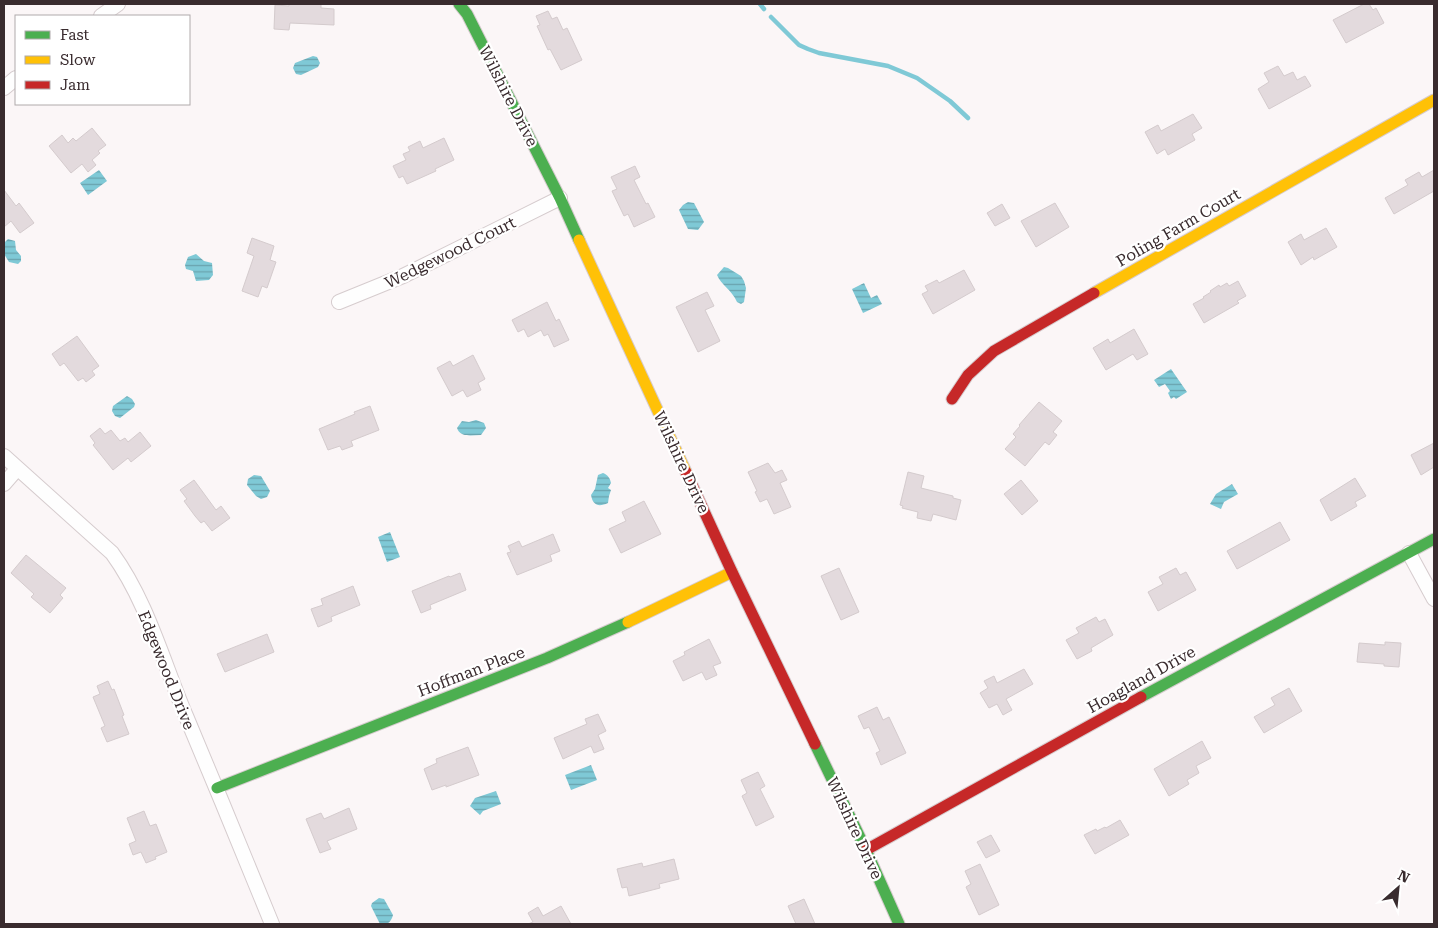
<svg xmlns="http://www.w3.org/2000/svg" width="1438" height="928" viewBox="0 0 1438 928" font-family="'Roboto Serif',serif">
<style>
.water{fill:url(#water-rules)}
.lines{fill:none;stroke-linecap:round;stroke-linejoin:round}
.stream{stroke:#7fc9d6;stroke-width:4.5}
.building{fill:#e3dadd;stroke:#d4cbcd}
.street-casing{stroke:#d6ccce;stroke-width:16}
.fast-casing{stroke:#d6ccce;stroke-width:13}
.slow-casing{stroke:#d6ccce;stroke-width:13}
.jam-casing{stroke:#d6ccce;stroke-width:13}
.street{stroke:#fefefe;stroke-width:14}
.fast{stroke:#4caf50;stroke-width:11}
.slow{stroke:#ffc107;stroke-width:11}
.jam{stroke:#c62828;stroke-width:11}
.labels{text-anchor:middle;stroke-width:4.5;stroke-linejoin:round;paint-order:stroke}
.street-label{font-size:16px;fill:#392b2e;stroke:#fff}
</style>
<defs>
<pattern id="water-rules" width="6" height="5" patternUnits="userSpaceOnUse" patternTransform="scale(1.25)"><rect width="6" height="5" fill="#7fc9d6"/><path d="M0 2.5h6" fill="none" stroke="#69a3ae"/></pattern>
</defs>
<rect width="100%" height="100%" fill="#fbf6f7"/>
<path class="water" d="M313,56l4,1 3,6 -2,4 -17,8 -5,-1 -3,-6 2,-5z
M99,170l8,11 -19,14 -8,-12z
M688,202l6,1 10,19 -6,8 -10,-1 -9,-19 4,-5z
M8,239l7,2 1,9 5,6v5l-3,3 -9,-2 -5,-8v-11z
M196,254l8,7 8,2 1,12 -4,5 -13,1 -3,-10 -7,-2 -1,-4 3,-8z
M724,267l4,1 13,8 3,5 2,7 -2,14 -3,2 -4,-2c-5,-12 -16,-17 -20,-27z
M864,283l7,15 6,-3 5,9 -19,9 -11,-24z
M1171,369l16,23 -11,7 -2,-2 -3,2 -3,-6 2,-2 -5,-7 -6,3 -5,-7z
M127,396l5,3 3,5 -1,3 -14,11 -5,-2 -3,-5 1,-5z
M476,420l8,3 2,5 -5,7c-9,0 -21,3 -24,-7l5,-7 7,1z
M603,473c5,2 7,5 8,10l-3,5 3,2 -2,6 -1,7c-9,4 -15,3 -17,-8l4,-6 3,-14z
M254,475l7,1 9,15 -3,6 -6,2 -5,-3 -9,-11 1,-6z
M1232,484l6,10 -14,8 -3,7 -11,-5 6,-10z
M390,532l10,25 -13,5 -9,-25z
M591,765l6,15 -26,10 -6,-15z
M496,791l5,13 -18,7 -3,4 -10,-9 5,-8z
M379,898l5,1 9,16c-2,7 -5,10 -13,9l-9,-18 1,-3z"/>
<g class="lines">
<path class="stream" d="M760,4l4,5
M771,17l28,28 9,4 11,4 69,13 29,12 33,23 18,17"/>
</g>
<path class="building" d="M289,4h32v4l13,1v16l-44,-2 -1,7 -15,-1 1,-24 14,1z
M1364,4h5l4,6 3,-2 8,15 -38,20 -13,-23z
M548,11l4,8 5,-2 6,13 4,-2 15,32 -21,10 -11,-21 -2,1 -11,-24 3,-1 -4,-9z
M1278,66l6,10 9,-4 4,8 8,-4 6,10 -42,23 -11,-20 11,-7 -5,-9z
M1193,114l9,14 -10,6 3,6 -27,15 -3,-6 -8,5 -12,-22 13,-7 3,6z
M92,128l14,17 -8,6 2,2 -8,7 4,5 -8,7 -6,-8 -11,9 -22,-27 13,-11 6,8 5,-5 3,3z
M444,138l10,22 -19,9 1,2 -29,13 -4,-8 -4,2 -6,-12 13,-6 -3,-6 7,-3 -2,-4 12,-6 3,7z
M635,166l5,11 -6,3 12,24 2,-1 7,14 -21,10 -6,-13 -4,2 -12,-25 5,-2 -6,-12z
M1434,170v21l-40,23 -9,-16 23,-13 -3,-5 14,-8 3,5z
M4,190l12,16 3,-3 15,20 -14,10 -9,-12 -7,6z
M1055,203l14,24 -33,20 -15,-26z
M1002,204l8,14 -15,8 -8,-13z
M1326,228l11,19 -23,13 -1,-3 -12,8 -13,-23 13,-8 3,6z
M252,238l22,8 -4,14 6,2 -9,26 -5,-2 -4,11 -16,-6 12,-35 -7,-3z
M964,270l11,20 -42,24 -11,-20 6,-3 -3,-5 12,-6 2,3z
M1238,281l8,15 -9,5 2,2 -35,20 -11,-19 11,-6 -1,-1 8,-5 -1,-1 9,-6 1,2 7,-4 2,3z
M707,292l7,14 -9,4 15,31 -22,11 -22,-45z
M547,302l9,19 3,-2 10,21 -15,7 -6,-13 -4,2 -3,-6 -13,7 -4,-8 -6,3 -6,-12z
M1134,329l14,25 -11,6 -4,-6 -27,16 -13,-22 15,-9 2,4z
M77,336l22,30 -7,5 3,4 -9,7 -3,-4 -5,3 -14,-18 -4,3 -8,-12z
M473,355l12,24 -7,4 3,7 -14,7 -4,-7 -11,6 -15,-28 13,-7 3,5z
M1039,402l23,19 -9,11 4,3 -8,10 -4,-3 -20,24 -20,-17 11,-12 -3,-3 7,-8 -1,-1z
M370,406l9,24 -28,11 2,5 -11,4 -2,-4 -12,4 -9,-21 36,-15 -1,-2z
M100,428l5,6 6,-4 9,11 5,-3 3,4 12,-10 11,14 -20,16 -3,-4 -15,12 -20,-25 2,-2 -5,-7z
M1434,443v24l-13,8 -10,-20z
M768,463l7,10 7,-3 5,10 -7,3 11,24 -17,7 -7,-15 -7,3 -5,-10 2,-1 -9,-19z
M908,472l16,4 -3,12 32,8v2l8,2 -5,20 -23,-6 -2,7 -14,-3 1,-6 -16,-4 1,-2 -3,-1z
M1355,478l11,18 -11,6 2,4 -26,15 -11,-21z
M194,480l22,30 5,-4 9,12 -18,13 -8,-10 -3,2 -6,-7 -11,-15 3,-2 -7,-9z
M1021,480l17,21 -16,14 -18,-21z
M644,501l17,33 -40,19 -12,-24 17,-8 -4,-9z
M1280,522l10,18 -53,29 -10,-18z
M553,534l7,17 -10,4 2,6 -35,14 -10,-22 4,-1 -3,-6 11,-5 3,6z
M26,555l40,33 -6,7 3,3 -13,15 -19,-16 3,-3 -23,-21z
M839,568l20,44 -18,8 -20,-44z
M1176,568l4,7 6,-3 10,18 -38,21 -10,-19 15,-8 -4,-7z
M460,573l6,17 -36,15 1,4 -10,4 -9,-22 37,-15 1,1z
M353,586l7,19 -29,12 1,4 -14,6 -7,-18 12,-4 -2,-6z
M1096,617l3,5 6,-3 8,16 -22,13 1,3 -15,8 -11,-19 13,-7 -3,-5z
M267,634l7,18 -49,20 -8,-18z
M709,639l12,24 -8,3 4,9 -11,5 -4,-8 -19,9 -10,-20 12,-6 -1,-3z
M1385,642l16,1 -2,24 -15,-1v-2l-27,-2 2,-19 26,2z
M1024,669l9,15 -27,15 6,11 -9,5 -6,-11 -8,4 -9,-15 8,-5 -4,-7 10,-5 3,7z
M108,681l4,9 2,-1 10,26 -2,1 7,18 -22,8 -6,-14 4,-2 -12,-29 7,-3 -3,-8z
M1289,688l13,23 -38,22 -10,-16 21,-12 -4,-7z
M877,707l6,13 6,-3 17,36 -25,12 -5,-12 4,-2 -11,-24 -5,2 -6,-13z
M598,714l8,17 -8,4 6,14 -10,4 -3,-7 -28,13 -9,-21 33,-14 -2,-5z
M1202,741l9,17 -15,8 3,7 -12,7 2,4 -20,12 -15,-27z
M468,747l11,28 -33,12v-2l-14,5 -8,-21 13,-6 -1,-4z
M758,772l7,14 -5,3 14,28 -18,9 -14,-30 5,-3 -6,-13z
M349,808l8,21 -30,12 4,8 -11,4 -14,-34 15,-6 3,6z
M144,811l6,15 6,-2 11,28 -12,5 1,2 -10,4 -5,-11 -8,3 -4,-11 7,-3 -9,-23z
M1120,820l9,15 -34,19 -11,-19 12,-6 1,2 8,-4 1,1z
M991,835l9,16 -14,7 -9,-16z
M674,859l5,20 -20,5 1,4 -31,8 -2,-9 -5,1 -5,-19 25,-6 1,4z
M980,864l19,41 -20,10 -13,-28 5,-3 -6,-13z
M804,899l11,25h-19l-8,-18z
M561,906l10,18h-43l5,-2 -5,-9 10,-6 5,9z"/>
<g class="lines">
<g class="street-casing">
<path id="street" d="M101,16l17,-12
M4,88l12,-10
M339,302l64,-26 157,-78
M4,456l108,97c35,48 51,109 74,163 29,69 58,139 86,208
M4,484l13,-15
M1409,553l25,46"/>
</g>
<g class="fast-casing">
<path id="fast" d="M459,4l8,10 93,184 19,42
M1141,697l293,-158
M815,744l51,106 33,74
M217,788l330,-130 81,-36"/>
</g>
<g class="slow-casing">
<path id="slow" d="M579,240l107,232
M1094,293l340,-193
M628,622l104,-50"/>
</g>
<g class="jam-casing">
<path id="jam" d="M952,399l16,-24 26,-24 100,-58
M686,472l46,100 83,172
M866,850l275,-153"/>
</g>
<use href="#street" class="street"/>
<use href="#fast" class="fast"/>
<use href="#slow" class="slow"/>
<use href="#jam" class="jam"/>
</g>
<g class="labels">
<g class="street-label">
<text transform="translate(509 96) rotate(63)" y="6">Wilshire Drive</text>
<text transform="translate(1178 227) rotate(-30)" y="6">Poling Farm Court</text>
<text transform="translate(450 252) rotate(-26)" y="6">Wedgewood Court</text>
<text transform="translate(682 462) rotate(65)" y="6">Wilshire Drive</text>
<text transform="translate(167 670) rotate(68)" y="6">Edgewood Drive</text>
<text transform="translate(471 671) rotate(-21)" y="6">Hoffman Place</text>
<text transform="translate(1141 679) rotate(-29)" y="6">Hoagland Drive</text>
<text transform="translate(855 828) rotate(65)" y="6">Wilshire Drive</text>
</g>
</g>
<rect width="1438" height="928" fill="none" stroke="#392b2e" stroke-width="10"/>
<rect x="15" y="15" width="175" height="90" fill="#ffffff" stroke="#b0aaab"/>
<rect x="25" y="31" width="25" height="8" fill="#4caf50" stroke="#b0aaab"/>
<text x="60" y="40" font-size="15" fill="#392b2e">Fast</text>
<rect x="25" y="56" width="25" height="8" fill="#ffc107" stroke="#b0aaab"/>
<text x="60" y="65" font-size="15" fill="#392b2e">Slow</text>
<rect x="25" y="81" width="25" height="8" fill="#c62828" stroke="#b0aaab"/>
<text x="60" y="90" font-size="15" fill="#392b2e">Jam</text>
<g transform="translate(1398 888) rotate(27)" stroke="#ffffff" stroke-width="4" paint-order="stroke">
<path d="M0-4L9 19L0 12L-9 19Z" fill="#392b2e"/>
<text y="-8" font-size="14" font-weight="bold" text-anchor="middle" fill="#392b2e">N</text>
</g>
</svg>
